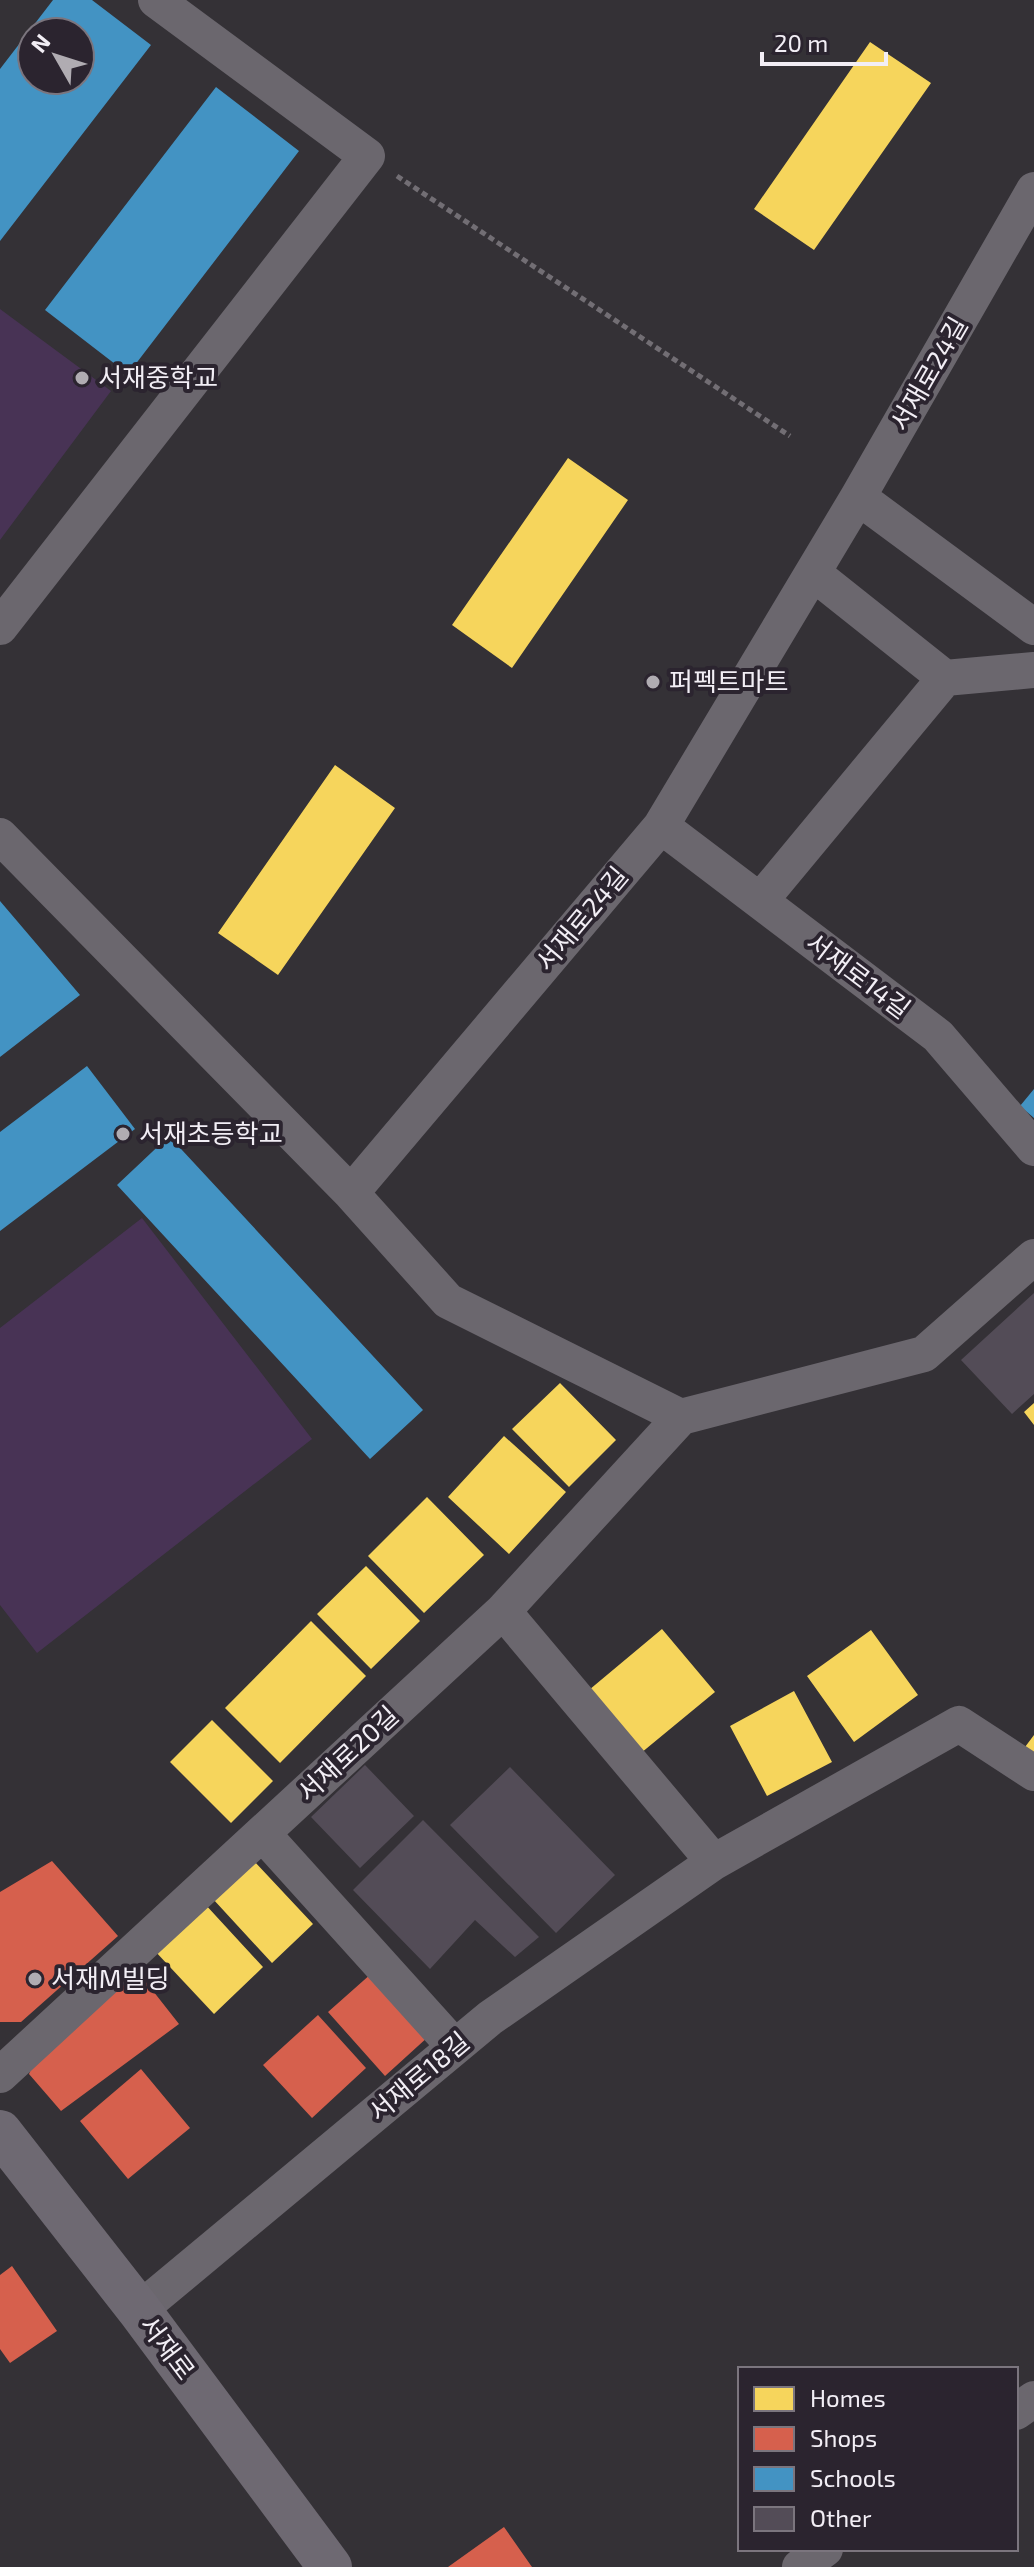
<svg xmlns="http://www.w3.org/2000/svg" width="1034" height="2567" viewBox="0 0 1034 2567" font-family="'Exo 2','Noto Sans KR',sans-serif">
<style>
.green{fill:#483355}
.homes{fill:#f6d55c}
.shops{fill:#d6604d}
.schools{fill:#4393c3;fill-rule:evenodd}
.building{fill:#534c57}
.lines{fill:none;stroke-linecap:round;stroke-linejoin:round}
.path{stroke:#726e74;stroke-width:5;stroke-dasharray:6 4;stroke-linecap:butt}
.minor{stroke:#6b676e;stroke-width:36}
.secondary{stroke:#6e6972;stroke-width:44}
.poi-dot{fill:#b0acb2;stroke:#2b242f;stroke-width:3}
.labels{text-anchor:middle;stroke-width:8;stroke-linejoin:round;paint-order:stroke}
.street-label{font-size:26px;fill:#f2eef5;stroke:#2b242f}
.poi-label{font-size:26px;fill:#f2eef5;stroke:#2b242f;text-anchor:start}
</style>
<rect width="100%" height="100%" fill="#343136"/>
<path class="green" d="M0,309l111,82 -111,149z
M142,1218l170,221 -275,214 -37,-48v-277z"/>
<path class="homes" d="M870,42l61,41 -117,167 -60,-41z
M568,458l60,42 -116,168 -60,-43z
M335,765l60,43 -117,167 -60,-42z
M560,1383l56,57 -47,47 -57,-58z
M1034,1403v22l-10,-13z
M504,1436l62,56 -57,62 -61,-57z
M427,1497l57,58 -60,58 -56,-57z
M366,1566l54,55 -49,48 -54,-55z
M311,1621l55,55 -86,87 -55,-55z
M662,1629l53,63 -74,61 -52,-63z
M871,1630l47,65 -64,47 -47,-66z
M794,1691l38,71 -65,34 -37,-70z
M212,1720l61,61 -42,42 -61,-61z
M1034,1735v18l-9,-6z
M254,1861l59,63 -41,39 -59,-64z
M204,1903l59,64 -49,47 -60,-64z"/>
<path class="shops" d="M52,1861l66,75 -97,86h-21v-130z
M135,1968l44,56 -118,87 -32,-37 10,-23z
M372,1973l57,63 -44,40 -57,-64z
M318,2015l48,53 -54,50 -49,-53z
M141,2069l49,59 -62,51 -48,-58z
M12,2266l45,65 -47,32 -10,-14v-74z
M504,2527l28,40h-84z"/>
<path class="schools" d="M53,0h39l59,45 -151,196v-172zM32,32h48v48h-48z
M216,87l83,64 -171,223 -83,-64z
M0,901l80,94 -80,62z
M87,1066l48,63 -135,102v-99z
M1034,1089v29l-14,-12z
M169,1136l254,274 -53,49 -253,-274z"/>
<path class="building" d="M1034,1293v101l-22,20 -51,-54z
M365,1765l49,51 -54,52 -49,-51z
M510,1767l105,108 -59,58 -106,-108z
M423,1820l116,117 -24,20 -40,-37 -45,49 -77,-79z"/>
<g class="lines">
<path class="path" d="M397,176l393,260"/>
<path class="minor" d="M858,497l176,130
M0,627l367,-471 -211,-156
M945,678l89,-8
M661,826l277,210 96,112
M0,836l351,357 97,108 233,116
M760,901l185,-223 -132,-105
M351,1193l310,-367 197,-329 176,-307
M503,1611l211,251
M262,1833l193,214
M0,2075l503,-464 178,-194 243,-63 110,-97
M139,2310l351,-292 224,-156 245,-138 75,49
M1016,2412l18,-13
M800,2567l25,-18"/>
<path class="secondary" d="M0,2132l139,178 191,257"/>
</g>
<g class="poi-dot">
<circle cx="82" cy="378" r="8"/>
<circle cx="653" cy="682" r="8"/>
<circle cx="123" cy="1134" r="8"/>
<circle cx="35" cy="1979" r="8"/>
</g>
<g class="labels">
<g class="street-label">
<text transform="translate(929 374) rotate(-60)" y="9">서재로24길</text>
<text transform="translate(582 919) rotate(-50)" y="9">서재로24길</text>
<text transform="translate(858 976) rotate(37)" y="9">서재로14길</text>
<text transform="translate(348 1754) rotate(-43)" y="9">서재로20길</text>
<text transform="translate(419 2077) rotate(-40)" y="9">서재로18길</text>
<text transform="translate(167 2348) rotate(53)" y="9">서재로</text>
</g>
<g class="poi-label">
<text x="98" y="387">서재중학교</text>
<text x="669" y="691">퍼펙트마트</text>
<text x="139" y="1143">서재초등학교</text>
<text x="51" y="1988">서재M빌딩</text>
</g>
</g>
<rect x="738" y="2367" width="280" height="184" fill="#2b242f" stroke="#7b757e" stroke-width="2"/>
<rect x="754" y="2387" width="40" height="24" fill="#f6d55c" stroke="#7b757e" stroke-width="2"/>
<text x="810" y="2407" font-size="24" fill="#f2eef5">Homes</text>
<rect x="754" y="2427" width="40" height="24" fill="#d6604d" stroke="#7b757e" stroke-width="2"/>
<text x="810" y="2447" font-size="24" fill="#f2eef5">Shops</text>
<rect x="754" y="2467" width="40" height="24" fill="#4393c3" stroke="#7b757e" stroke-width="2"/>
<text x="810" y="2487" font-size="24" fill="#f2eef5">Schools</text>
<rect x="754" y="2507" width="40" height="24" fill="#534c57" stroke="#7b757e" stroke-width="2"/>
<text x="810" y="2527" font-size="24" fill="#f2eef5">Other</text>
<g transform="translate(56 56) rotate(309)"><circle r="38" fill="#2b242f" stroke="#7b757e" stroke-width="2"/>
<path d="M0-6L14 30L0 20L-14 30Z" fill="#b0acb2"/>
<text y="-12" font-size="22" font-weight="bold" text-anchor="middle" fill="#f2eef5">N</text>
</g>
<path d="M762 52v12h124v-12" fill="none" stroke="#f2eef5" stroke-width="4"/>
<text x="774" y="52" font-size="24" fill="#f2eef5" stroke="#2b242f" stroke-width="6" paint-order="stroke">20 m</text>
</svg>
